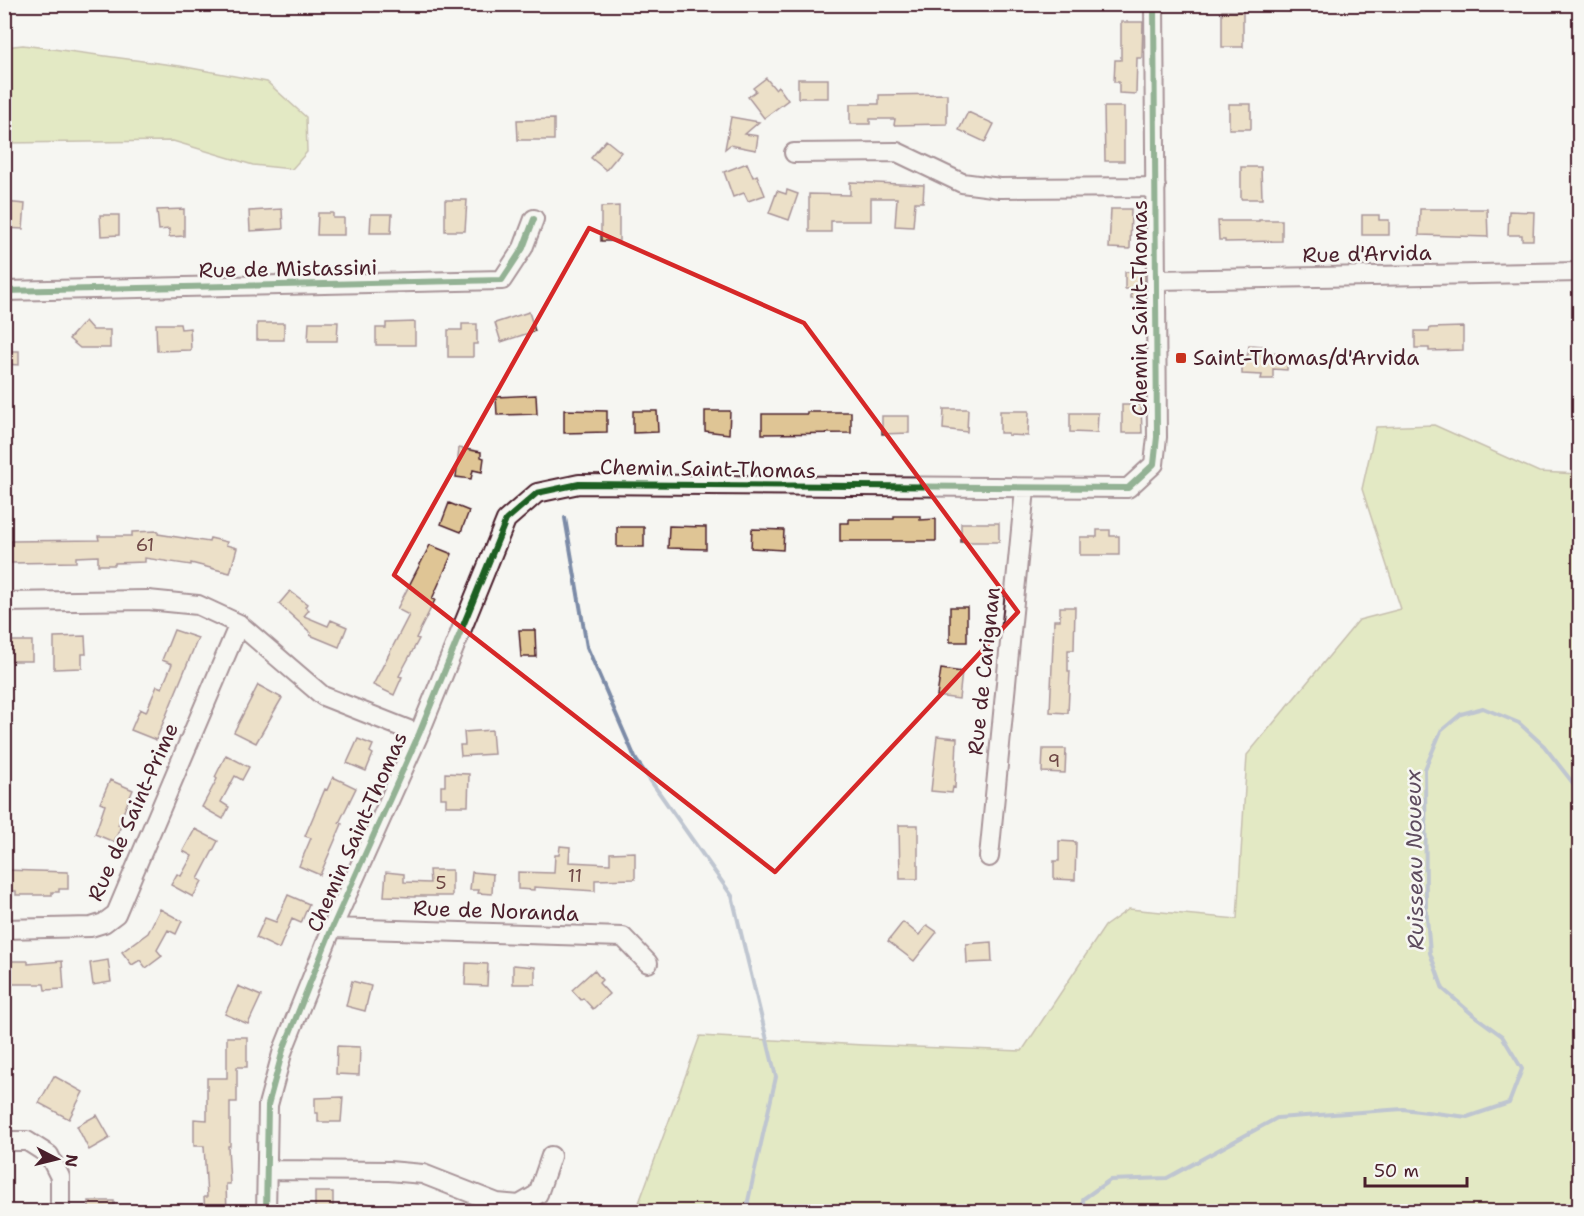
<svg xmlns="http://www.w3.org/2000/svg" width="1584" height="1216" viewBox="0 0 1584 1216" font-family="'Shantell Sans',sans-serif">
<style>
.green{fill:#cdd98c;stroke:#8c7c5c;stroke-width:1.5}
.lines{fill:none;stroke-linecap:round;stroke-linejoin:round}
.stream{stroke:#7b8ba7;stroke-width:4}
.building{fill:#dfc595;stroke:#4a1f2b;stroke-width:1.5}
.minor-casing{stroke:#4a1f2b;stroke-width:22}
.minor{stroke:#f6f6f2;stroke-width:18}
.cycleway-casing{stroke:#f6f6f2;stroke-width:10}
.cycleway{stroke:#1b5e20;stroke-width:6}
.marked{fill:none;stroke:#d62828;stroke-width:4.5;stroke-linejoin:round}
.poi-dot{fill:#c8321e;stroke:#f6f6f2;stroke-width:2}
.labels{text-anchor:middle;stroke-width:5;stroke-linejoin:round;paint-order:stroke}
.number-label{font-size:18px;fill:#6f4846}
.street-label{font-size:21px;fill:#4a1f2b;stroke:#f6f6f2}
.poi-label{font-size:21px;fill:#4a1f2b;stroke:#f6f6f2;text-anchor:start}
.water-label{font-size:22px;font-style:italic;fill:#5e4c5f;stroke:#f6f6f2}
</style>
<rect width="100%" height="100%" fill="#f6f6f2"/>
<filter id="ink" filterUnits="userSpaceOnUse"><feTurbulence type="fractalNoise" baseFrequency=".0167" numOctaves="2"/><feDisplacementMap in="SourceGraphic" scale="12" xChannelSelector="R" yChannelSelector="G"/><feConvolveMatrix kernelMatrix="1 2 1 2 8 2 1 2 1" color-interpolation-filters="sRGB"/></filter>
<g filter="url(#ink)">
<path class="green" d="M23,45l157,21 87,16 39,35 1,35 -15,17 -39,-4 -80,-24 -168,2v-96z
M1434,425l105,47 40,2v737h-943l64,-175 163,9 159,6 83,-125 24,-17 108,10 10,-164 112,-135 42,-11 -39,-120 14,-62z"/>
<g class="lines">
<path class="stream" d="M565,518l22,129 49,113 96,136 44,181 -28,124 1,11
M1084,1212l-1,-13 27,-19 57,-2 110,-60 126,-9 64,8 42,-14 13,-34 -20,-33 -30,-22 -29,-25 -13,-36 -4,-47 -1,-137 16,-38 20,-17 22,-6 36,15 25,23 36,46"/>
</g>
<path class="building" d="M1222,11h21v36h-21z
M1121,22h22l-1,36h-5l-1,36 -17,-1v-11h-5l1,-22h6z
M766,78l9,11 3,-3 10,14 -24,18 -16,-21 8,-6 -3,-3z
M798,79h30v19h-30z
M947,94v30l-53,1 1,-6h-25v5h-20v-20h29v-9z
M1229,104h22v25h-22z
M1104,107h20v54h-19z
M968,112l26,12 -9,18 -26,-12z
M731,117l28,5 -14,12 13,2 -2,14 -26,-5 -5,4z
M554,119v21h-36l-1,-20z
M606,140l15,12 -15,18 -15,-12z
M747,163l6,14 4,-2 8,20 -17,6 -4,-8 -11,4 -9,-25z
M1241,167h20l1,32h-21z
M850,182l74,3 -1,17h-8l-2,25 -18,-1 2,-28h-26v23h-40v11h-22v-38l41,1z
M787,190l11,4 -9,26 -20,-7 8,-22 9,3z
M445,200h22l-2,31h-20z
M4,202l21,2 -2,25 -19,-1z
M619,206v35h-18v-34z
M184,209v27l-15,1v-8l-10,1 -2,-20z
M282,209l1,20 -33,2 -1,-20z
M1111,209h20l-1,40 -21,-1z
M1420,209h67l1,28 -69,-2z
M1509,211l25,1 -1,28h-11v-5h-14z
M318,213h15v5h11v17h-27z
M371,214h21l-1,19h-21z
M100,215h19v20l-18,1z
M1362,215h17v5h10v15h-27z
M1259,220h23v21l-57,1v-2h-6l-1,-19h41z
M1145,271v27h-14v-9h-6v-17z
M529,312l6,19 -34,11 -6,-19z
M85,321l8,9h17v18h-30l-11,-9z
M309,322h29l-1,19h-29z
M415,322v23h-39v-17h10v-5z
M257,323h27v17h-27z
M156,324h24l1,5 9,-1 1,22 -34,1z
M462,324h15v20h-4v13h-25v-27h14z
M1463,327v23l-34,1v-3h-14v-17h14l1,-3z
M1249,345l14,1v6l21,1v4h4l-1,13 -14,-1v10h-12l1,-4 -20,-1v-19h6z
M4,351h15v14l-15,-1z
M536,395l1,19 -40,1 -1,-18z
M1122,405h19l1,28h-20z
M944,409h24l-1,23 -24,-3z
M564,410l43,1v21l-43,1z
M633,411h24l1,21 -25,1z
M705,411h25l-1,23 -24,-3z
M1000,411h29l-1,25 -20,-1v-2h-8z
M807,412h44v21l-89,1v-20h45z
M1070,413h28l-1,20 -27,-1z
M882,416h27v17l-27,1z
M459,448l22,4v5l3,1 -2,14 -9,-2 -2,9 -15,-2z
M449,503l20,8 -8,21 -20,-8z
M894,516h26v4l16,-1v22h-96v-18h9v-4h45z
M961,523h38v19h-38z
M669,526l37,1v22l-38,-1z
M617,527h27v20h-27z
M752,529l32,1 -1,20 -32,-2z
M1097,530h13v6h9v19h-39v-18h17z
M158,531v3l51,8 1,-4 17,4 -1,3 11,3 -7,25 -39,-10v2l-46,-7v4l-30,1v2h-17v-9l-22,1v5l-65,1v-22l88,-1 -1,-4h34v-4z
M430,545l22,9 -20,45 3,1 -19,38 3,1 -20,37 3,1 -8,18 -21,-10 36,-70 -12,-6z
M290,591l17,13 -2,3 4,3 -5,6 24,10 3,-6 16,7 -8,20 -29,-12 1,-2 -32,-29z
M950,607h17v35h-17z
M1060,607h15l-1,43h-6v21h2l-2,42 -18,-1 4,-92h6z
M174,630l24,8 -42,102 -25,-10 9,-21 6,3 11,-26 5,2 10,-24 -10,-4z
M519,630h16l1,27h-15z
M85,636l1,18h-4v14l-28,1v-32z
M11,641h21v20h-20z
M941,669l21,3 -3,27 -22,-3z
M258,685l24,13 -26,45 -22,-11z
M492,730l2,24 -33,2 -1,-11h5l-1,-13z
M937,736l20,2 -2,50 -2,-1 -1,6 -21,-2z
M358,739l15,6 -3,7 3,2 -7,17 -19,-8z
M1043,749h23l-1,24 -23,-1z
M226,755l23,12 -7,13 -7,-4 -14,26 8,5 -6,12 -21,-12 15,-28 -2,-2z
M445,773l24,1 -1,32h-22v-8h-5v-12h4z
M333,777l23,11 -17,35 3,1 -22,51 -21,-9 12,-28 -6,-2 20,-47 2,1z
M110,780l23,10 -15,35 3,1 -7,16 -19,-8 10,-29 -5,-2z
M899,825h19v54h-18z
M195,829l23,12 -20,38 4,2 -9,16 -22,-12 6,-11 4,2 11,-20 -9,-5z
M1059,841l17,1 -1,38 -21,-1v-18h5z
M560,846l10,1 -1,15 41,2v-11l25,-1v27l-40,1v11l-61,-4v3l-16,-1v-17l36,1 1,-18h4z
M4,870l64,2v17h-9v3h-7v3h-36v-4h-12z
M429,870h23v26h-37v1l-31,-1 2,-24 18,2v8l26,1z
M472,872l21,2 -1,20 -14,-1 1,-3h-9z
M288,895l21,9 -8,19 -9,-4 -13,30 -23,-11 9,-20 11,4z
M160,909l22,12 -6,13 -8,-4 -11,20 5,6 -16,12 -6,-8 -8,5 -10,-13 26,-19z
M903,922l16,13 8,-10 10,7 -23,29 -26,-20z
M991,942l1,20 -25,1 -1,-19z
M108,960l3,22 -18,3 -3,-22z
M4,961h24v3l34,-3 2,28 -19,1 -1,-6h-34v-6h-6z
M466,963l22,1 -1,22 -22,-1z
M513,965l22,2v17h-22z
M594,970l8,10 -3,3 10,11 -16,15 -10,-11 -2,2 -9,-10z
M352,981l19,5 -6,25 -19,-5z
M238,986l23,10 -13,28 -23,-10z
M227,1037h20v30h-10v35h-7v44h-2l2,38h-4l1,28h-22l-1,-15h3l-3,-51h-10v-27l13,1v-42h20z
M337,1046l23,1 -1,28 -23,-1z
M54,1076l29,16 -14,27 -30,-16z
M343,1097l-2,25h-23v-9h-3v-15z
M97,1115l13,23 -21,12 -12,-24z
M315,1192h18v20h-18z
M89,1201h25v11h-25z"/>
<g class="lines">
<g class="minor-casing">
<path id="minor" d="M794,153l103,-1 65,31 38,5 156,-1
M1156,280l424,-8
M4,291l498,-11 21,-32 11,-29
M4,602l144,-2 50,5 41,19 84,72 96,38
M989,857l36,-368
M332,928l291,9 25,26
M4,929l87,-2 13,-4 12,-9 123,-290
M4,1141h23l22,14 11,22v35
M267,1170l122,1 34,3 74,29 22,2 19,-11 13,-38
M266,1212l2,-107 15,-55 49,-122 87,-194 87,-214 31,-27 42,-9 549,4 26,-24 3,-27 -3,-433"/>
</g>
<use href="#minor" class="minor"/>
<g class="cycleway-casing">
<path id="cycleway" d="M4,291l498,-11 21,-32 11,-29
M266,1212l2,-107 15,-55 49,-122 87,-194 87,-214 31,-27 42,-9 549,4 26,-24 3,-27 -3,-433"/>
</g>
<use href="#cycleway" class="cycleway"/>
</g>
</g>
<path d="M0 0H1584V1216H0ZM589,228l215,95 214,289 -243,260 -381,-297z" fill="#f6f6f2" fill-opacity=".55" fill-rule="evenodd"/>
<path class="marked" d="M589,228l215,95 214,289 -243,260 -381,-297z"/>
<rect class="poi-dot" x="1175" y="352" width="12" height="12" rx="3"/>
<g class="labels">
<g class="number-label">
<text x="145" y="551">61</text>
<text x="1054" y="767">9</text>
<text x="575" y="882">11</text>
<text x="441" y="889">5</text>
</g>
<g class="street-label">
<text transform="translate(1367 254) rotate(-1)" y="7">Rue d'Arvida</text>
<text transform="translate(288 269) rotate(-1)" y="7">Rue de Mistassini</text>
<text transform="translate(1140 308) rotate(-90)" y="7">Chemin Saint-Thomas</text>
<text transform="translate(708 469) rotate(1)" y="7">Chemin Saint-Thomas</text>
<text transform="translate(984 671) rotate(-84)" y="7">Rue de Carignan</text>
<text transform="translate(133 812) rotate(-66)" y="7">Rue de Saint-Prime</text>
<text transform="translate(357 832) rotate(-66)" y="7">Chemin Saint-Thomas</text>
<text transform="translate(496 911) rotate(2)" y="7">Rue de Noranda</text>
</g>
<g class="poi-label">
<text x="1193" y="365">Saint-Thomas/d'Arvida</text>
</g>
<g class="water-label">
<text transform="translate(1414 860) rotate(-91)" y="8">Ruisseau Noueux</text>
</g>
</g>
<rect width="1584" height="1216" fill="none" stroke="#f6f6f2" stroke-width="24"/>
<rect x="12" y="12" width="1560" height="1192" fill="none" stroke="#4a1f2b" stroke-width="2" filter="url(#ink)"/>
<g transform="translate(57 1159) rotate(97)" stroke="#f6f6f2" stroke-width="4.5" paint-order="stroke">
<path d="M0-4.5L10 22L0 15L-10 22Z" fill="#4a1f2b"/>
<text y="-9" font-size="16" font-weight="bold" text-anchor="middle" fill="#4a1f2b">N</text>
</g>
<path d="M1365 1177v9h102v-9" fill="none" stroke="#4a1f2b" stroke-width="3"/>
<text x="1374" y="1177" font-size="18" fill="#4a1f2b" stroke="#f6f6f2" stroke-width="4.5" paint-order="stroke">50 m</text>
</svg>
